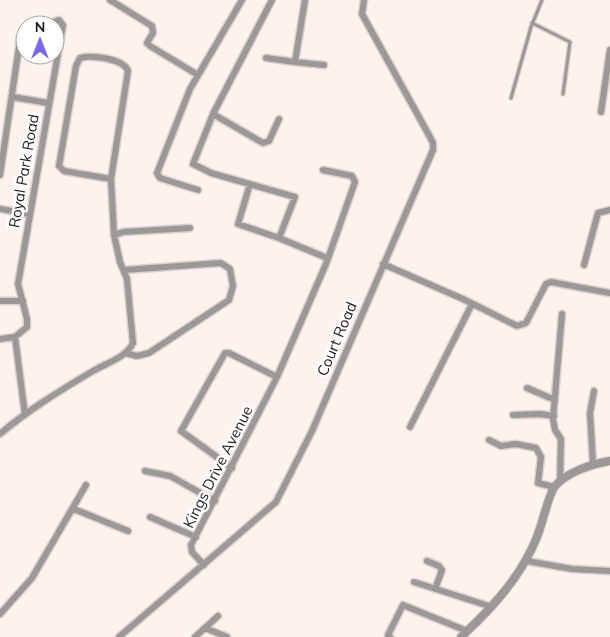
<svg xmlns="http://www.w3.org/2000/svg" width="610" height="637" viewBox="0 0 610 637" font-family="Mulish,sans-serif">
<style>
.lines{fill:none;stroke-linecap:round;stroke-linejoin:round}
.service-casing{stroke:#dad0cb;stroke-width:5.5}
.minor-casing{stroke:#dad0cb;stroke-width:9}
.tertiary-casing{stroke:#dad0cb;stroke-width:10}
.service{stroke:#9c9994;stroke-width:3}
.minor{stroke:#9c9994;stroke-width:6}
.tertiary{stroke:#9c9994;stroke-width:8}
.labels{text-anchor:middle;stroke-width:5;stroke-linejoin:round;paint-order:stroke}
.street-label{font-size:15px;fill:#211c1a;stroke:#fff}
</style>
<rect width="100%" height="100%" fill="#fdf2ed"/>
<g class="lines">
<g class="service-casing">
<path id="service" d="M532,23l38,19 -7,52
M511,98l20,-71 11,-27"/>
</g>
<g class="minor-casing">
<path id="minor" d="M110,0l42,26 1,7 -6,10 3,3 48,29
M272,0l-59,114 -20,50 18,9 84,24 -16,41 48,20
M266,58l29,4 10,-62
M295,62l29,3
M13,97l35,6
M601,112l9,-62
M213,114l50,29 6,-2 10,-22
M0,175l20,-135 5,-7
M250,184l-12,40 41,14
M198,190l-38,-12 -3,-5 33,-84 52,-89
M0,209l29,5
M114,235l9,-3 67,-4
M383,264l80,35 54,27 9,-3 20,-39 5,-2 59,11
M584,265l14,-52 12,-3
M124,270l97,-7 9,6 3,17 -4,14 -80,53 -12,3 -12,-3
M0,301h23
M15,337l10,78
M0,339l15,-2 12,-10v-8l-9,-35 45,-259 -4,-5 -15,5
M527,388l28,12
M513,415l27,-1 14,2
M410,427l62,-123
M0,434c28,-24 61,-44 93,-63 13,-8 33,-13 40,-28l-6,-64 -7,-17 -6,-27 -3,-56 17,-108c-5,-13 -37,-16 -48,-13l-4,8 -17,100 5,5 47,8
M489,440l12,6 15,-2 20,4 5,9 -3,26 16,4
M593,464l-3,-51 4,-22
M232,468l-51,-37 44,-78h4l48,24 49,-113 29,-82 -3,-6 -29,-6
M145,471l25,5 45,25
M560,480l1,-41 -6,-9 -2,-11 9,-105
M74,509l54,22
M150,517l46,20
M427,561l12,5 3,4 -7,19
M527,561l45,8 38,2
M204,565l-12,-13 -1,-7 86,-168
M414,582l78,25
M0,614l32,-36 54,-93
M205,628l22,9
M119,637l157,-135 36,-71 121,-281v-7l-3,-6 -68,-123 2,-14
M195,637l23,-21
M390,637l-2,-2 15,-30 64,26"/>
</g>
<g class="tertiary-casing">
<path id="tertiary" d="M461,637c31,-29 60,-60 76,-100 5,-12 12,-44 18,-51 12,-14 37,-22 55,-25"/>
</g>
<use href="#service" class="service"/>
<use href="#minor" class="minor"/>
<use href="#tertiary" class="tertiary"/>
</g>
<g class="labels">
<g class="street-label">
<text transform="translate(24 171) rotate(-80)" y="5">Royal Park Road</text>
<text transform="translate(337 339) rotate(-67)" y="5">Court Road</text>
<text transform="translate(218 467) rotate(-63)" y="5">Kings Drive Avenue</text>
</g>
</g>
<g transform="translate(40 40)"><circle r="24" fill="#ffffff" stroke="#a6a4a3"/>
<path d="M0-4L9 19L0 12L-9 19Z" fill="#7768e3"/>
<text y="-8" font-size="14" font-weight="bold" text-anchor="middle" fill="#211c1a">N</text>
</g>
</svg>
